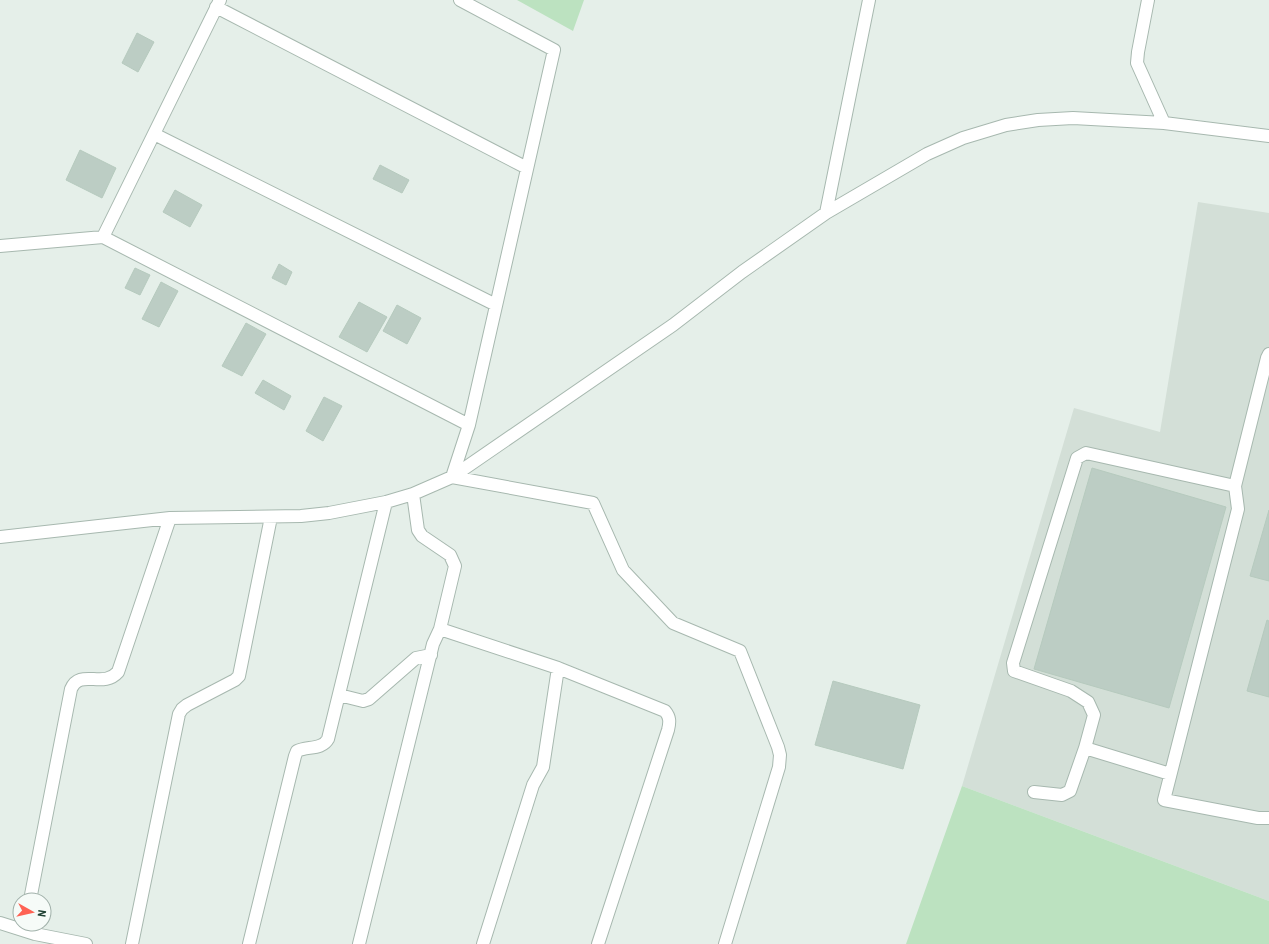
<svg xmlns="http://www.w3.org/2000/svg" width="1269" height="944" viewBox="0 0 1269 944" font-family="'Roboto Condensed',sans-serif">
<style>
.built{fill:#d3dfd7}
.green{fill:#bce2c0}
.building{fill:#bccdc4;stroke:#b6cabe}
.lines{fill:none;stroke-linecap:round;stroke-linejoin:round}
.minor-casing{stroke:#a7b8af;stroke-width:14}
.minor{stroke:#fff;stroke-width:12}
</style>
<rect width="100%" height="100%" fill="#e5efe9"/>
<path class="built" d="M1198,202l71,11v688l-307,-115 112,-378 86,24z"/>
<path class="green" d="M517,0h67l-11,31z
M962,786l307,115v43h-363z"/>
<path class="building" d="M137,33l17,9 -16,30 -16,-9z
M80,150l36,18 -14,30 -36,-18z
M380,165l29,15 -7,13 -29,-14z
M175,190l27,15 -12,22 -27,-15z
M279,264l13,8 -6,13 -14,-7z
M135,268l15,7 -10,20 -15,-7z
M161,282l17,9 -19,36 -17,-8z
M359,302l28,15 -20,35 -28,-15z
M397,305l24,13 -14,26 -24,-13z
M246,323l20,11 -24,42 -20,-10z
M263,380l28,16 -7,14 -29,-17z
M324,397l18,9 -19,35 -17,-10z
M1092,468l134,39 -57,201 -135,-39z
M1269,510v71l-19,-5z
M1267,620l2,1v76l-22,-6z
M833,681l87,24 -17,64 -88,-24z"/>
<g class="lines">
<g class="minor-casing">
<path id="minor" d="M460,0l94,50 -85,375 -17,52 141,26 30,67 50,53 67,28 38,96 2,8 -1,12 -54,177
M1148,0l-10,52 -1,11 27,60
M216,7l311,161
M154,134l342,171
M826,213l43,-213
M103,237l366,188
M0,246l103,-9 117,-237
M1269,354l-2,4 -32,128 3,23 -74,291 94,18h11
M0,537l170,-19 131,-2 28,-3 57,-11 27,-8 39,-17 221,-152 69,-53 84,-59 101,-59 36,-16 43,-13 32,-5 35,-2 91,5 105,13
M440,629l118,39 107,43c5,6 5,11 3,19l-70,214
M339,695l24,6 6,-2 47,-41 15,-3
M1085,748l9,-33 -6,-13 -17,-11 -57,-20 -1,-8 64,-205 9,-5 149,33
M1034,792l28,3 8,-4 15,-43 85,26
M30,900l41,-211c9,-21 32,0 47,-17l52,-154
M0,923l35,11 51,10
M132,944l47,-230 3,-5 5,-4 48,-25 4,-4 32,-159
M249,944l46,-188 2,-5c10,-5 25,-1 31,-12l58,-237
M359,944l74,-300 7,-15 15,-63 -5,-11 -28,-19 -4,-6 -5,-36
M483,944l50,-159 10,-18 15,-99"/>
</g>
<use href="#minor" class="minor"/>
</g>
<g transform="translate(32 912) rotate(98)"><circle r="19" fill="#f6fbf8" stroke="#a1b1aa"/>
<path d="M0-3L7 15L0 10L-7 15Z" fill="#fe6254"/>
<text y="-6" font-size="11" font-weight="bold" text-anchor="middle" fill="#224335">N</text>
</g>
</svg>
